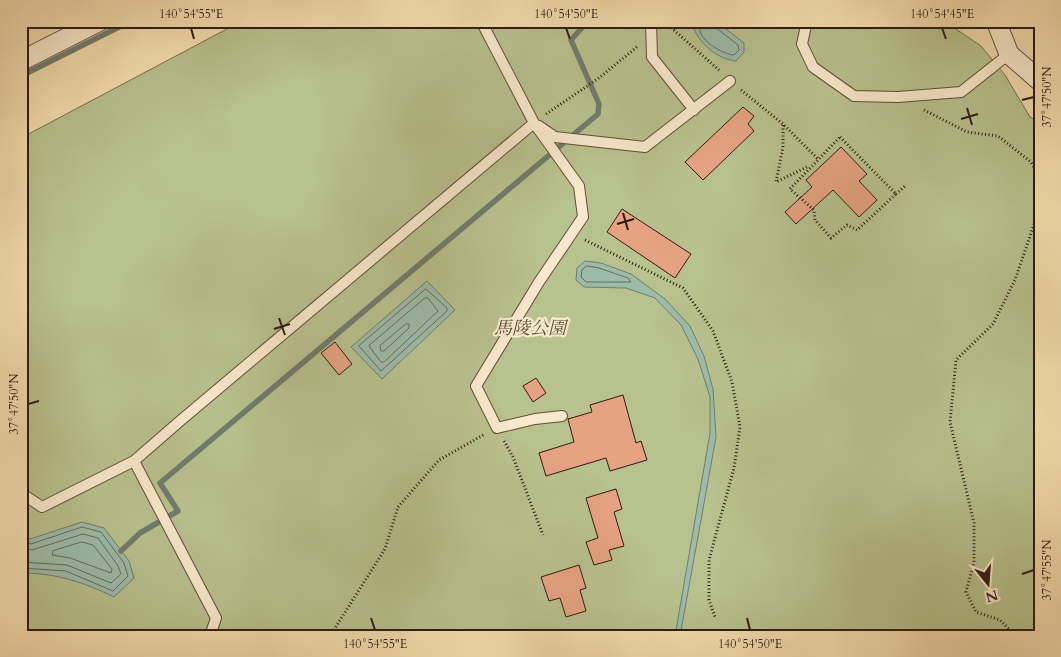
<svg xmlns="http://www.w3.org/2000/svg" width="1061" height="657" viewBox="0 0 1061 657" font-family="Cardo,'Noto Serif JP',serif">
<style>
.green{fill:#b8c28e;stroke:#746e50}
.water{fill:#9cbca9;stroke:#707c6d}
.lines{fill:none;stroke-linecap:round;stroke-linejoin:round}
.shore{stroke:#666c5e;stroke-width:1}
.stream{stroke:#707c6d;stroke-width:5.5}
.building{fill:#e6a383;stroke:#2f1b12}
.lane-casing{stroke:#604c3a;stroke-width:12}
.street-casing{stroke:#604c3a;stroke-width:21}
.path{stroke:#2f1b12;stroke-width:3;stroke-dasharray:1 2.5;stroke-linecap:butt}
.lane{stroke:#f8e9cc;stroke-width:10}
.street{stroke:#f8e9cc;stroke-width:19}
.ticks{fill:none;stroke:#2f1b12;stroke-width:2}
.labels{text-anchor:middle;stroke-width:4.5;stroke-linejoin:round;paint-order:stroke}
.park-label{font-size:18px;font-style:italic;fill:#584d37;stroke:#f8e9cc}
.neatline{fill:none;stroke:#2f1b12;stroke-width:2}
.ticks-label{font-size:12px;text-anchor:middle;fill:#2f1b12}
</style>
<rect width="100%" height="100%" fill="#f4ddb0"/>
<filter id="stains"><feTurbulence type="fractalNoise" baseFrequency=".004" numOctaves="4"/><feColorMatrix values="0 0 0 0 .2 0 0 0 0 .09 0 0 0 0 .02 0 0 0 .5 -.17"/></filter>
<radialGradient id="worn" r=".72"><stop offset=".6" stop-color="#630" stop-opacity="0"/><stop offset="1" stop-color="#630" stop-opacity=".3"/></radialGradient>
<path class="green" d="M242,21h527l1,2 4,-2h170l37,25 24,29 25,42 10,6v513h-1019v-498z"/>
<path class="water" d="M696,21h20l28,22v9l-8,9c-19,-2 -36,-17 -43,-34z
M585,261l16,2 30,11 34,25 25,27 14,30 9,33 3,48 -36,199h-5l35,-203v-36l-12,-38 -17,-34 -26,-27 -29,-10 -42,-1 -8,-7 1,-12z
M427,281l28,29 -73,69 -31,-32z
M82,522l22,6 25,33 5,17 -20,19c-31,-15 -58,-24 -93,-24v-40l9,6z"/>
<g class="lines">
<path class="shore" d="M700,21c0,6 -1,11 3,16 5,8 23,18 31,18l5,-5 -1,-5 -23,-18 -2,-6
M587,266l12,2 29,10 3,4h-45l-5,-5 1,-7z
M426,289l21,19v3l-66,60 -22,-25z
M425,298h3l10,13 -54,51h-3l-12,-16z
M406,324h3v4l-25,23h-3l-1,-5z
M21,539l10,5 51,-17 19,5 23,31 4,13 -15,15 -47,-20 -45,-3
M82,542l11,3 19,24 -1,4 -41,-15 -18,-3 1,-4z
M21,547l11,3 51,-16 15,4 20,28 3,8 -10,9 -44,-18 -46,-3"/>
<path class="stream" d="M21,76l110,-55
M121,551l19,-18 38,-22 -18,-28 438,-369 1,-10 -28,-64 17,-19"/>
</g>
<path class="building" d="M743,107l11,9 -6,8 6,7 -51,49 -18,-18z
M841,147l26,27 -8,7 18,19 -18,17 -26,-27 -37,34 -11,-12 27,-25 -6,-7z
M622,209l69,45 -16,24 -68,-46z
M335,342l17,22 -13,11 -18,-22z
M536,378l10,15 -13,9 -10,-16z
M623,395l13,48 5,-2 6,19 -37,11 -4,-13 -60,18 -7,-23 35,-11 -6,-23 24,-7 -2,-7z
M616,489l6,20 -8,3 10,34 -15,4 3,10 -18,5 -8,-23 12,-4 -12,-40z
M579,565l7,23 -6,2 6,21 -20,6 -6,-19 -11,3 -8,-24z"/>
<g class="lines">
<g class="lane-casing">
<path id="lane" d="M481,21l53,102 45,63 4,31 -44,65 -63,104 21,42 38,-9 27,-3
M651,21l1,36 42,53
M807,21l-5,23 11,23 41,29 44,1 63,-5 48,-38
M539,126l16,11 90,10 85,-66
M134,461l82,157 -6,18
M21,493l21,14 92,-46 46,-40 354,-298"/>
</g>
<g class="street-casing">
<path id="street" d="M996,21l13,33 31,27
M21,61l79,-40"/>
</g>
<path class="path" d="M666,23l54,48
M741,90l42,34 35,35
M924,110l43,22 31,4 33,26 9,15
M546,114l53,-36 39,-32
M783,125v22l-7,35 33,-16
M840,137l56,57 -39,36 -10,-5 -16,13 -16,-18 -1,-10 -24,-21z
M896,194l9,-8
M585,240l98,48 30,43 19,51 8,45 -6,41 -25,92v40l6,17
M504,441l9,16 30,78
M330,636l55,-87 13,-42 41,-47 46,-26
M1016,636l-16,-16 -24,-8 -10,-20 8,-30v-39l-24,-101 6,-62 37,-36 22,-44 25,-73"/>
<use href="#lane" class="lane"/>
<use href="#street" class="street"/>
</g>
<path class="ticks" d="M191,28l3,11M566,28l4,11M942,28l4,11M1022,100l12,-3M967,108l5,17M961,119l17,-5M623,213l5,17M617,224l17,-5M279,318l6,17M274,329l16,-5M28,404l11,-3M1022,574l12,-4M371,618l4,12M747,618l3,12"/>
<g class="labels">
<g class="park-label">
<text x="530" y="334">馬陵公園</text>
</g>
</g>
<rect width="1061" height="657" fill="none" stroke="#f4ddb0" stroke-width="55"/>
<g transform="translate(988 584) rotate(163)" stroke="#f8e9cc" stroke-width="4" paint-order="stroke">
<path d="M0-4L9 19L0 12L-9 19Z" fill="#2f1b12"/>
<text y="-8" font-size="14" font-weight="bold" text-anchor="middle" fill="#2f1b12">N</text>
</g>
<rect x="28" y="28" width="1006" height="602" class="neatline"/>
<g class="ticks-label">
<text x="191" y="18">140°54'55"E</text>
<text x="566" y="18">140°54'50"E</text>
<text x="942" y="18">140°54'45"E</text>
<text transform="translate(1047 97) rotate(-90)" y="4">37°47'50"N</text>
<text transform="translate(14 404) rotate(-90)" y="4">37°47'50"N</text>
<text transform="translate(1047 570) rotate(-90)" y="4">37°47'55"N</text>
<text x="375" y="648">140°54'55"E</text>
<text x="750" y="648">140°54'50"E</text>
</g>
<rect width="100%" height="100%" filter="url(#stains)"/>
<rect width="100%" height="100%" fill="url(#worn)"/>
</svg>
